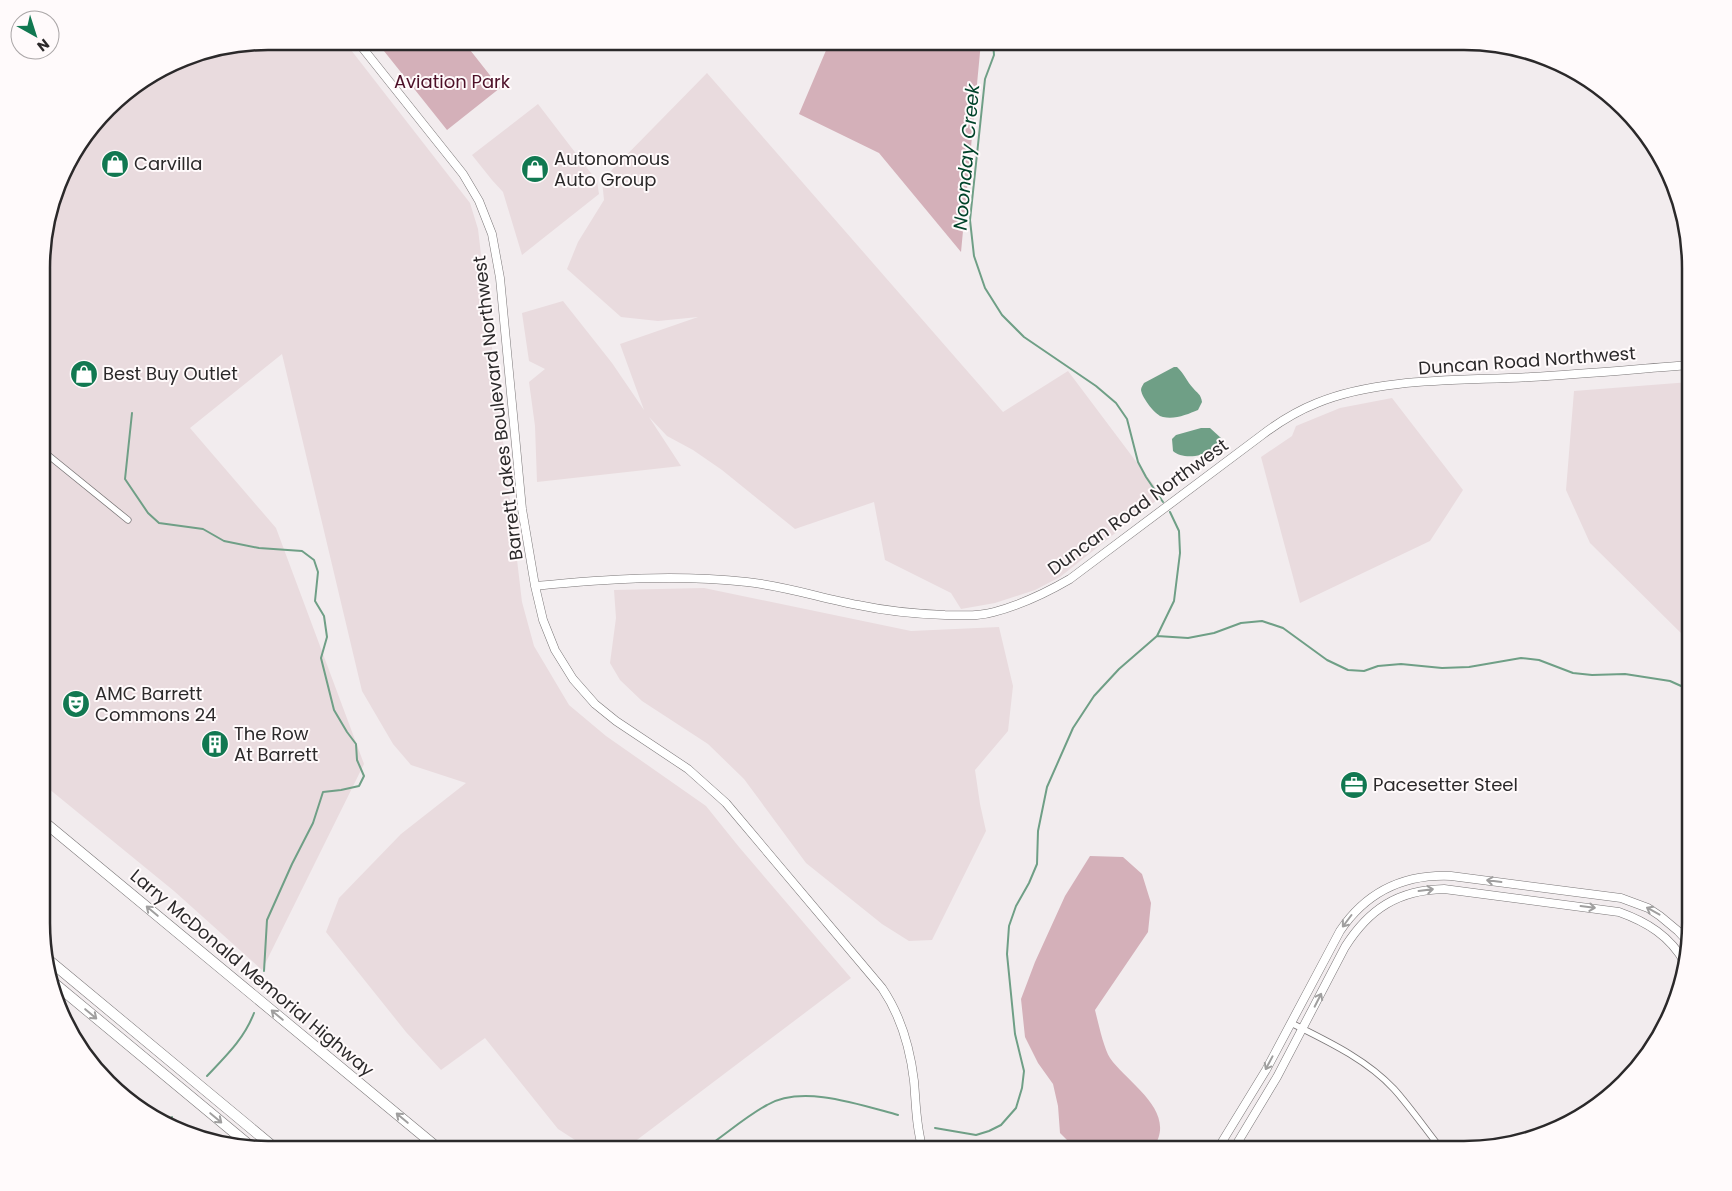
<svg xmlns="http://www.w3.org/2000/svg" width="1732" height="1191" viewBox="0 0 1732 1191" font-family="Poppins,sans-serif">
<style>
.built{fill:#e9dbde}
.green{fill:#d4b0b9}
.water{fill:#6f9f86}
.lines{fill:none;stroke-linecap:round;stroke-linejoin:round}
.stream{stroke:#6f9f86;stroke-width:2}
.street-casing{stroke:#7a7677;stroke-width:7}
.secondary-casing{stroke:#7a7677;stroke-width:9}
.highway-casing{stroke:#7a7677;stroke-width:11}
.street{stroke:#fff;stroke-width:5.5}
.secondary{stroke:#fff;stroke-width:8}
.highway{stroke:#fff;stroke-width:10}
.oneway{stroke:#a09f9f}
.labels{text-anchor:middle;stroke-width:4;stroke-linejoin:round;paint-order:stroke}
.park-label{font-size:18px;fill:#4d1028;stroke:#fffafb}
.poi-label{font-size:18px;fill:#2b292a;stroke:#fffafb;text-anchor:start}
.street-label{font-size:18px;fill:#2b292a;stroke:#fffafb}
.water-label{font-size:19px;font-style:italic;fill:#01432a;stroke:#fffafb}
.rim{fill:none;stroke:#2b292a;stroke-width:2.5}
</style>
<rect width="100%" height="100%" fill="#f2ecee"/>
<path class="built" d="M268,41h76l126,162 8,26 44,373 12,44 35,59 37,31 100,70 33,41 112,131 -226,171h-36l-31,-20 -73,-91 -44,32 -35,-38 -80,-100 13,-34 62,-64 65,-51 -55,-18 -18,-21 -31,-53 -80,-337 -92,74 86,100 88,236 -102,206 -88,-79 -131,-107v-545l22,-71 53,-70 64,-40z
M707,73l296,339 65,-41 94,125 -102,81 -25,13 -40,13 -34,6 -10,-16 -66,-33 -11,-58 -79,27 -73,-59 -29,-20 -26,-14 -18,-19 32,49 -144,16 -2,-56 -6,-44 16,-13 -16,-8 -7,-48 41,-12 49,62 32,47 -24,-66 78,-27 -40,4 -37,-4 -54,-48 11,-27 26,-42 -2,-20z
M538,104l59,77 2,13 -77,61 -19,-63 -11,-12 -20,-25z
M1690,382v260l-100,-99 -24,-53 8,-99z
M1392,398l71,92 -33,51 -130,62 -39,-146 31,-21 4,-10 44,-18z
M704,588l207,43 88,-4 14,59 -5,45 -33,39 5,34 6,27 -54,109 -23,1 -27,-17 -76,-61 -62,-84 -36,-35 -66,-43 -22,-21 -10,-17 6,-45 -2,-28z"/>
<path class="green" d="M376,41h87l37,47 -53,42z
M830,41l151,1 -20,210 -82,-99 -80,-39z
M1090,856l33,1 19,17 9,29 -3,29 -53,78c3,12 9,39 15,48 18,26 70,54 42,92h-75l-17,-17 -2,-27 -5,-22 -15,-21 -13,-26 -4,-38 14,-37 30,-66z"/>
<path class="water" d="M1174,367h3c7,6 10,15 16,21 4,5 8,6 9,14l-4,8c-10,4 -23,10 -35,7 -7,-1 -21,-19 -22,-27 0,-3 2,-5 3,-7z
M1201,428h9l11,10c-1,17 -37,24 -48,13l-1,-12 4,-4z"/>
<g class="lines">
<path class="stream" d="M993,42l1,13 -9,24 -15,141 4,36 11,32 17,27 22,22 72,49 20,17 11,16 11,43 8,15 17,25
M132,413l-7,66 23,34 11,10 44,6 21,12 35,7 43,3 12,9 4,12 -3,29 9,15 3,21 -6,21 13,52 13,22 9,12 1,16 7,16 -5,10 -18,4 -18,2 -10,31 -21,41 -25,56 -3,51
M1157,636l31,2 26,-5 27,-10 21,-2 21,7 44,32 21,10 16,1 14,-5 23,-2 41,4 27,-1 52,-9 18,2 34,13 19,2 33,-1 45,7 20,9
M207,1076c19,-20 37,-37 47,-63
M168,1123l4,-6
M935,1128l41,7 13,-4 12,-6 15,-17 6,-20 2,-17 -9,-37 -8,-80 2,-28 7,-20 13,-23 8,-19 1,-33 9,-44 26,-59 21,-32 25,-27 38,-33 17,-35 6,-48 -1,-22 -9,-19
M704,1149c21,-14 41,-32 63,-44 35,-21 94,0 131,10"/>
<g class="street-casing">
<path id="street" d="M43,451l85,69
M1291,1023c36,18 75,36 103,66 17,19 32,41 48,61"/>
</g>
<g class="secondary-casing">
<path id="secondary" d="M357,41l106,133 16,27 13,33 8,44 22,231 13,77 8,34 12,30 18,29 22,25 21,17 72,48 38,34 156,185c19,28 28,59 32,93 2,23 2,46 9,69
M535,586c72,-7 140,-12 212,-4 38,4 74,16 111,23 28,6 58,9 87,10 16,0 33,2 49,-3 26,-7 52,-19 76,-33l192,-144c17,-13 35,-24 55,-32 63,-26 147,-22 214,-26 53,-3 106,-8 159,-12
M1217,1150l49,-80 74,-139c27,-40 64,-57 111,-55l170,22 27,10 12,8 18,15 11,12
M1233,1150l44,-73 68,-130c24,-38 53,-57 99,-58l175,23c28,10 51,24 66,51"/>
</g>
<g class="highway-casing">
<path id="highway" d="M43,821l396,328
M45,957l231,192
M54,983l200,166"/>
</g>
<use href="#street" class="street"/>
<use href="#secondary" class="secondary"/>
<use href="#highway" class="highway"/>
</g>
<defs><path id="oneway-shaft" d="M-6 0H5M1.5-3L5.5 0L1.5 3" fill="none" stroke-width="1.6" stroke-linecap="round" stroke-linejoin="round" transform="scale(1.25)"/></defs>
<g class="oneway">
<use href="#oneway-shaft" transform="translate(1494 881) rotate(-173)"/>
<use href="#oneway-shaft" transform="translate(1426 890) rotate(-7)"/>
<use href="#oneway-shaft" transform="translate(1588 907) rotate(7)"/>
<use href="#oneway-shaft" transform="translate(152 911) rotate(-140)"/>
<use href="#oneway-shaft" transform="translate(1653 911) rotate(-151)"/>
<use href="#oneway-shaft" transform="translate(1347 921) rotate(127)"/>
<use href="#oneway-shaft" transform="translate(1318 1000) rotate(-63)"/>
<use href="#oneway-shaft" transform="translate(91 1014) rotate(40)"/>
<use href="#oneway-shaft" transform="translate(277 1015) rotate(-140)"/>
<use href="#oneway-shaft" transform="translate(1269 1063) rotate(118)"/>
<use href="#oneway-shaft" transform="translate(216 1118) rotate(40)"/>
<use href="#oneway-shaft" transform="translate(402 1118) rotate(-140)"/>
</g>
<defs>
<g id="shop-disc" transform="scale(1.4375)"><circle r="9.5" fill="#117851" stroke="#fffafb"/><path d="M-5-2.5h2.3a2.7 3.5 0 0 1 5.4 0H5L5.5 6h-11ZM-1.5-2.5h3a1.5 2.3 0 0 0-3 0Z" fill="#fff"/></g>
<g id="theatre-disc" transform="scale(1.4375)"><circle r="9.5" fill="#117851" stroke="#fffafb"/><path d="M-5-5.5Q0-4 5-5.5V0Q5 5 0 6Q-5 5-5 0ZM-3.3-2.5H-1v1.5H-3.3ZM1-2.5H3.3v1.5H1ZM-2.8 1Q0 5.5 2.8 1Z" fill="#fff"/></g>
<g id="building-disc" transform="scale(1.4375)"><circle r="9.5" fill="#117851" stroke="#fffafb"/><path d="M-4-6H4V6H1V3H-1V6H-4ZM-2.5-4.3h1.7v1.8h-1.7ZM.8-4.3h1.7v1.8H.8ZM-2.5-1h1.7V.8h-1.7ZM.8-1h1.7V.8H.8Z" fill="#fff"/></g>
<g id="office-disc" transform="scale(1.4375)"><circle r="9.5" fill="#117851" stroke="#fffafb"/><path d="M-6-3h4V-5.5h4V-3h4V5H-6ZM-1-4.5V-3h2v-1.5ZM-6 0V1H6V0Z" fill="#fff"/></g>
</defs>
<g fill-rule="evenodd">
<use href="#shop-disc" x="115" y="164"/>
<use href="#shop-disc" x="535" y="169"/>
<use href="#shop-disc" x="84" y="374"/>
<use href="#theatre-disc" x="76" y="704"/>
<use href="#building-disc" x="215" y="744"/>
<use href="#office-disc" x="1354" y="785"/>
</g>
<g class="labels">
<g class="park-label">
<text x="452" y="88">Aviation Park</text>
</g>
<g class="poi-label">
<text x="554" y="165">Autonomous<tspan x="554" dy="21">Auto Group</tspan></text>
<text x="134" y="170">Carvilla</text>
<text x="103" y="380">Best Buy Outlet</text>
<text x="95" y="700">AMC Barrett<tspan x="95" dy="21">Commons 24</tspan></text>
<text x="234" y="740">The Row<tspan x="234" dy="21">At Barrett</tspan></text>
<text x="1373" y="791">Pacesetter Steel</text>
</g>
<g class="street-label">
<text transform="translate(1527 361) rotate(-4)" y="6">Duncan Road Northwest</text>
<text transform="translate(498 408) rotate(-97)" y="6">Barrett Lakes Boulevard Northwest</text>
<text transform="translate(1138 507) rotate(-36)" y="6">Duncan Road Northwest</text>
<text transform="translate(252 973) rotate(40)" y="6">Larry McDonald Memorial Highway</text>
</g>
<g class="water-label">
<text transform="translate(966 157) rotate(-85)" y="7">Noonday Creek</text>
</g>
</g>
<path d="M0 0H1732V1191H0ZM268 50H1464A218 218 0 0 1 1682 268V923A218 218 0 0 1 1464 1141H268A218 218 0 0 1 50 923V268A218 218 0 0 1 268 50Z" fill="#fffafb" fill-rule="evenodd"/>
<path class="rim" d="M268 50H1464A218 218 0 0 1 1682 268V923A218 218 0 0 1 1464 1141H268A218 218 0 0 1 50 923V268A218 218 0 0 1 268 50Z"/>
<g transform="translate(35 35) rotate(141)"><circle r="24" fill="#fffafb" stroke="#aaa6a7"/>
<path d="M0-4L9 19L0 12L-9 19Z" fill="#117851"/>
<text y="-8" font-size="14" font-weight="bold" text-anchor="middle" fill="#2b292a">N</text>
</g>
</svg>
